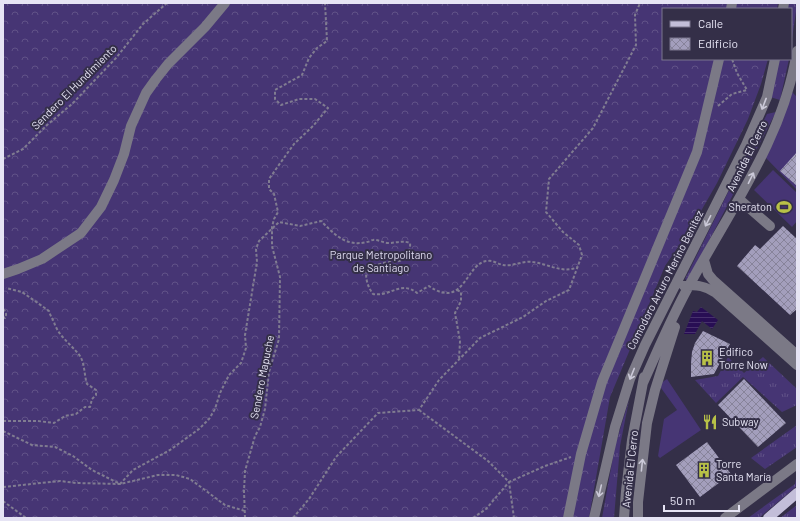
<svg xmlns="http://www.w3.org/2000/svg" width="800" height="521" viewBox="0 0 800 521" font-family="Barlow,sans-serif">
<style>
.grass{fill:url(#grass-tufts)}
.forest{fill:url(#forest-crowns)}
.garden{fill:#463574}
.water{fill:url(#water-rules)}
.building{fill:url(#building-cross-hatch)}
.lines{fill:none;stroke-linecap:round;stroke-linejoin:round}
.path{stroke:#807c91;stroke-width:2;stroke-dasharray:3 2;stroke-linecap:butt}
.minor{stroke:#7b7986;stroke-width:10}
.major{stroke:#c3bed9;stroke-width:10}
.oneway{stroke:#cbc9d8}
.labels{text-anchor:middle;stroke-width:4;stroke-linejoin:round;paint-order:stroke}
.street-label{font-size:11px;fill:#e6e4f4;stroke:#342f48}
.poi-label{font-size:11px;fill:#e6e4f4;stroke:#342f48;text-anchor:start}
.park-label{font-size:11px;fill:#dfdbf1;stroke:#342f48}
</style>
<defs>
<pattern id="grass-tufts" width="24" height="20" patternUnits="userSpaceOnUse"><rect width="24" height="20" fill="#463574"/><path d="M3 7l-1-3M5 7V3M7 7l1-3M15 17l-1-3M17 17v-4M19 17l1-3" fill="none" stroke="#615288"/></pattern>
<pattern id="forest-crowns" width="20" height="18" patternUnits="userSpaceOnUse"><rect width="20" height="18" fill="#463574"/><path d="M2 6a3 3 0 1 1 6 0M12 15a3 3 0 1 1 6 0" fill="none" stroke="#615288"/></pattern>
<pattern id="water-rules" width="6" height="5" patternUnits="userSpaceOnUse"><rect width="6" height="5" fill="#280e54"/><path d="M0 2.5h6" fill="none" stroke="#47316d"/></pattern>
<pattern id="building-cross-hatch" width="8" height="8" patternUnits="userSpaceOnUse"><rect width="8" height="8" fill="#a39ebc"/><path d="M0 0l8 8M0 8l8-8" fill="none" stroke="#87839a"/></pattern>
</defs>
<rect width="100%" height="100%" fill="#342f48"/>
<path class="grass" d="M786,3h10l1,2 -6,40v-36h-5z
M779,59h10l-9,41 -10,-3z
M776,112l-88,169 -3,-2 82,-165z
M728,357l16,16 19,-16 34,32v16l-15,7 -39,-35 -27,26 -21,-23 23,-4z
M629,400l-9,46 -6,72h-12l13,-72z
M797,425v22l-32,22 -14,-11z
M797,473v13l-38,32h-11l47,-34z
M797,505v13h-17z"/>
<path class="forest" d="M3,3h775l-1,6h-114v50h105l-7,25 -13,35 -31,64 -24,42 -28,41 -55,131 -21,121h-586z"/>
<path class="garden" d="M791,91l6,6v93l-32,-33z
M773,170l24,23v28l-5,6 -38,-37z
M667,379l34,51 -41,28 -2,-2 6,-37 13,-9 -16,-22v-5z"/>
<path class="water" d="M701,307l17,13 -6,9 -10,-8 -7,13h-11l9,-23 4,1z"/>
<path class="building" d="M797,152v34l-17,-15z
M783,226l14,13v70l-7,6 -53,-49 18,-21 5,4z
M703,331l27,13 -16,30 -23,3v-14l1,-11 3,-9z
M744,379l42,44 -28,24 -40,-42z
M707,442l24,32 -31,23 -24,-32z"/>
<g class="lines">
<path class="path" d="M718,106l14,-12 15,-4 -10,-17 -5,-14
M3,159l20,-10 24,-24 25,-21 44,-46 27,-34 24,-21
M457,290l4,2v9l-6,12 5,28 -1,19
M3,309c3,3 4,5 2,9l-2,-1
M419,410l69,51 21,21 36,-16 26,-9
M3,421h35l16,2 11,-7 11,-2 9,-7h5l2,-8 4,-4v-5l-9,-6c-3,-9 -2,-20 -7,-28 -9,-12 -22,-20 -26,-34 -2,-4 -4,-7 -5,-11l-27,-19 -16,-4
M3,431l29,14 23,2 18,9 19,14 28,14 13,-14 37,-20 29,-21 10,-10 6,-10 5,-16 9,-18 12,-12 5,-15 -1,-13 12,-73 -1,-13 3,-8 20,-19 21,4 21,-5c14,14 25,26 46,21 2,0 4,-2 6,-2 5,-1 10,3 15,3 9,0 14,-3 22,0 1,7 -4,16 -11,18 -3,1 -7,0 -10,1 -8,1 -17,4 -23,10 0,9 2,15 7,22 17,3 28,-14 44,-1l12,-7c36,25 37,-25 59,-25 5,-1 10,3 15,4 9,2 21,-5 30,-3 16,2 29,12 45,5
M3,487l57,-6 16,2 44,1 38,-9h18l14,4 35,26 20,6
M3,501l23,17
M245,518l-1,-27 1,-20 10,-35 5,-9 5,-18 4,-37 10,-33 1,-62 -8,-31v-19l2,-8 4,-7 -4,-18 -5,-5v-10l12,-17 13,-18 19,-18 15,-18 -13,-9h-16l-18,6 -6,-6v-9l27,-15 7,-17 8,-10 10,-7 -2,-38
M293,518l16,-19 27,-42 42,-44 41,-3 20,-30 41,-42 43,-21 23,-16 23,-11 13,-35 -3,-10 -16,-13 -17,-20 3,-33 44,-51 43,-83 -1,-30 5,-12
M473,518l13,-9 23,-27 5,36"/>
<path class="minor" d="M731,9l1,-6
M783,9l1,-6
M739,199l31,27
M704,260l4,14 5,6 84,75
M3,274l15,-5 24,-10 39,-26 20,-26 13,-27 10,-26 7,-28 15,-33 10,-14 12,-15 37,-37 20,-24
M684,286c13,-2 22,0 32,7l81,72
M643,383c15,-33 29,-67 47,-99 40,-74 94,-147 107,-233
M568,518l13,-64 21,-72 95,-230 22,-93
M594,518l21,-91 15,-48 15,-34 101,-200 21,-48 8,-38
M624,518l2,-27 6,-51 12,-63
M638,518v-16l9,-79 8,-33 20,-63
M725,518l72,-54"/>
<path class="major" d="M768,518l29,-25"/>
</g>
<defs><path id="oneway-shaft" d="M-6 0H5M1.5-3L5.5 0L1.5 3" fill="none" stroke-width="1.6" stroke-linecap="round" stroke-linejoin="round"/></defs>
<g class="oneway">
<use href="#oneway-shaft" transform="translate(764 104) rotate(111)"/>
<use href="#oneway-shaft" transform="translate(751 178) rotate(-64)"/>
<use href="#oneway-shaft" transform="translate(708 221) rotate(117)"/>
<use href="#oneway-shaft" transform="translate(632 374) rotate(112)"/>
<use href="#oneway-shaft" transform="translate(642 465) rotate(-84)"/>
<use href="#oneway-shaft" transform="translate(600 491) rotate(103)"/>
</g>
<defs>
<g id="stadium-bare" transform="scale(1.2)"><path d="M0-5a6.5 5 0 1 0 0 10a6.5 5 0 1 0 0-10ZM-3.5-1.8h7v3.6h-7Z" fill="#b8c147" stroke="#342f48" stroke-width="2.5" paint-order="stroke"/></g>
<g id="building-bare" transform="scale(1.2)"><path d="M-4-6H4V6H1V3H-1V6H-4ZM-2.5-4.3h1.7v1.8h-1.7ZM.8-4.3h1.7v1.8H.8ZM-2.5-1h1.7V.8h-1.7ZM.8-1h1.7V.8H.8Z" fill="#b8c147" stroke="#342f48" stroke-width="2.5" paint-order="stroke"/></g>
<g id="restaurant-bare" transform="scale(1.2)"><path d="M-5-6h1v4h1v-4h1v4h1v-4h1v5L-1.5 .5V6h-2V.5L-5-1ZM5-6V6H3V1.5H1.5Q1.5-4 5-6Z" fill="#b8c147" stroke="#342f48" stroke-width="2.5" paint-order="stroke"/></g>
</defs>
<g fill-rule="evenodd">
<use href="#stadium-bare" x="784" y="207"/>
<use href="#building-bare" x="707" y="358"/>
<use href="#restaurant-bare" x="710" y="422"/>
<use href="#building-bare" x="704" y="470"/>
</g>
<g class="labels">
<g class="street-label">
<text transform="translate(74 87) rotate(-45)" y="4">Sendero El Hundimiento</text>
<text transform="translate(747 156) rotate(-64)" y="4">Avenida El Cerro</text>
<text transform="translate(665 280) rotate(-63)" y="4">Comodoro Arturo Merino Benítez</text>
<text transform="translate(262 377) rotate(-79)" y="4">Sendero Mapuche</text>
<text transform="translate(630 469) rotate(-84)" y="4">Avenida El Cerro</text>
</g>
<g class="poi-label">
<text x="772" y="211" text-anchor="end">Sheraton</text>
<text x="719" y="356">Edifico<tspan x="719" dy="13">Torre Now</tspan></text>
<text x="722" y="426">Subway</text>
<text x="716" y="468">Torre<tspan x="716" dy="13">Santa María</tspan></text>
</g>
<g class="park-label">
<text x="381" y="259">Parque Metropolitano<tspan x="381" dy="13">de Santiago</tspan></text>
</g>
</g>
<rect width="800" height="521" fill="none" stroke="#e6e4f4" stroke-width="8"/>
<rect x="662" y="8" width="130" height="52" fill="#342f48" stroke="#7b778d"/>
<rect x="670" y="21" width="20" height="6" fill="#c3bed9" stroke="#7b778d"/>
<text x="698" y="28" font-size="12" fill="#e6e4f4">Calle</text>
<rect x="670" y="38" width="20" height="12" fill="url(#building-cross-hatch)" stroke="#7b778d"/>
<text x="698" y="48" font-size="12" fill="#e6e4f4">Edificio</text>
<path d="M664 505v6h75v-6" fill="none" stroke="#e6e4f4" stroke-width="2"/>
<text x="670" y="505" font-size="12" fill="#e6e4f4" stroke="#342f48" stroke-width="3" paint-order="stroke">50 m</text>
</svg>
